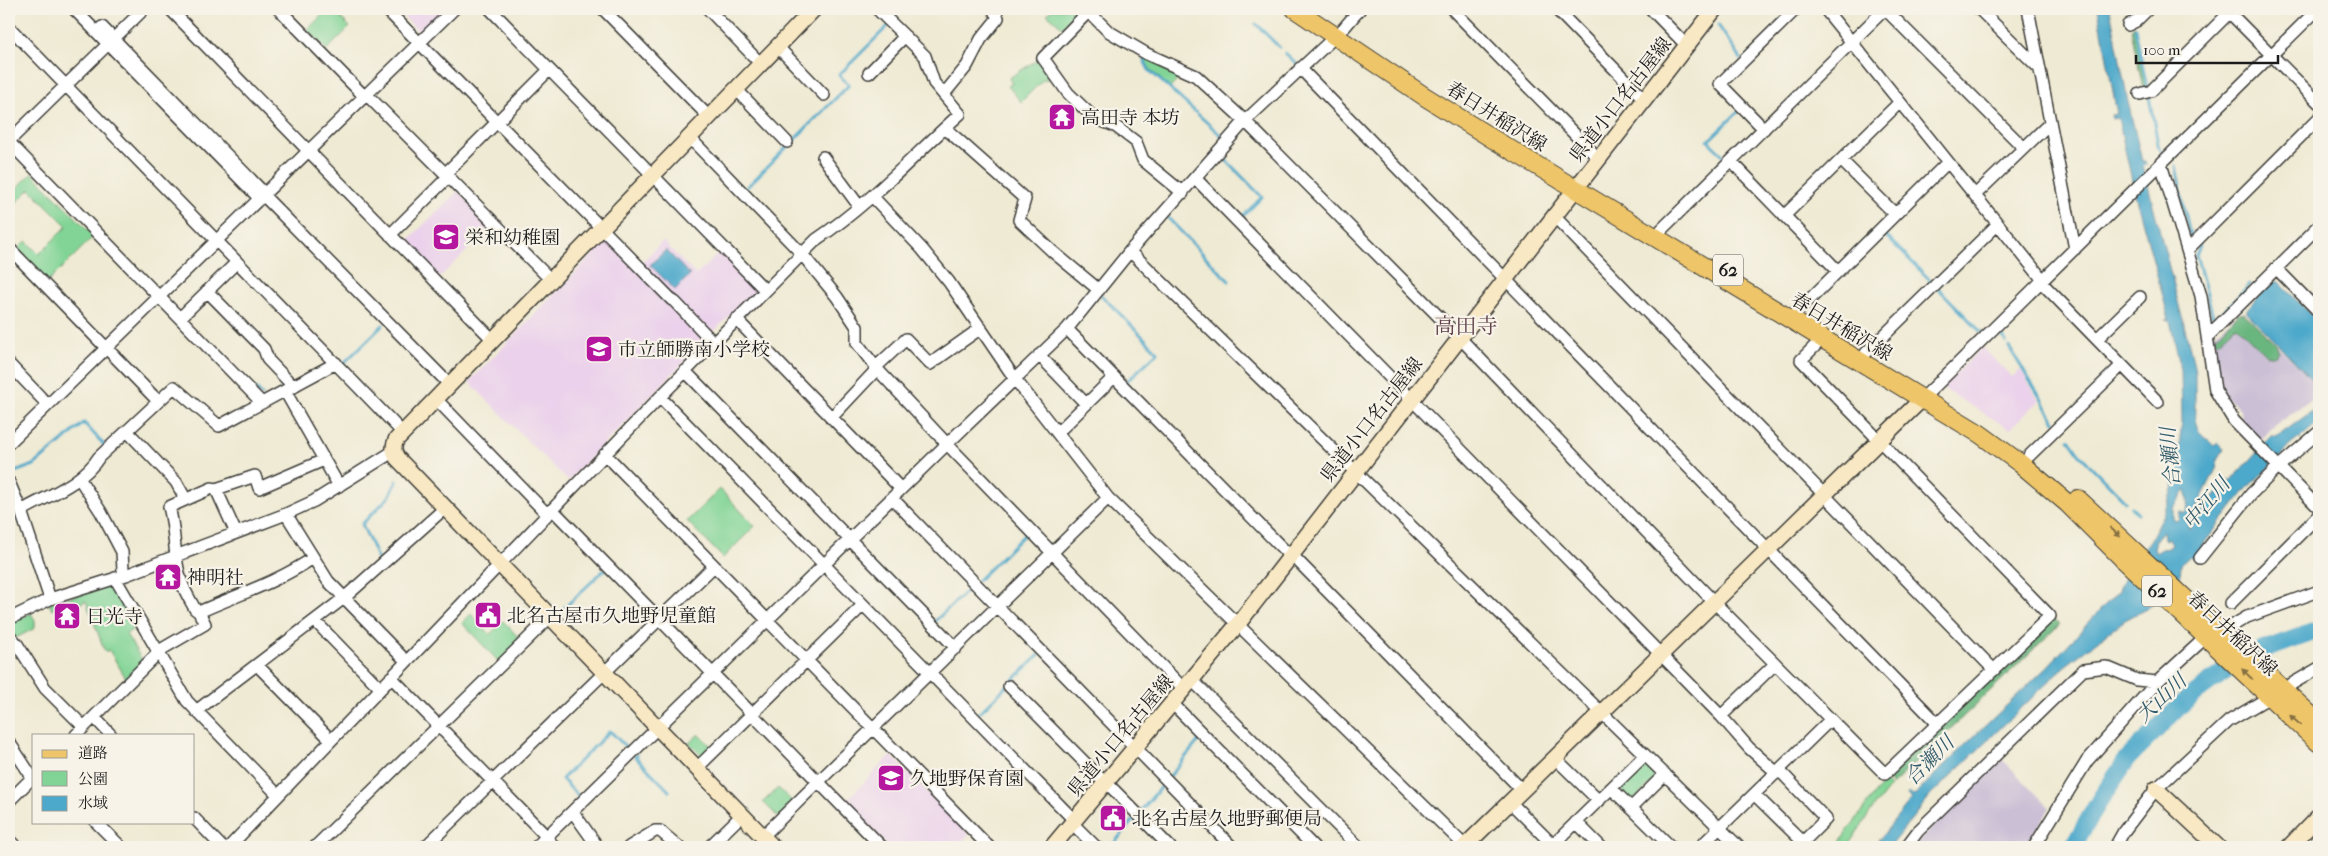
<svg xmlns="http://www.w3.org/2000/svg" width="2328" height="856" viewBox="0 0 2328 856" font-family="'IM FELL French Canon','Noto Serif JP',serif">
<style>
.built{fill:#ebd1eb}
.industrial{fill:#cbbfd5}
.green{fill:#82d496;stroke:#4f7859}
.forest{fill:#69b67f;stroke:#42694e}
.water{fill:#4da9cb;stroke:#346274;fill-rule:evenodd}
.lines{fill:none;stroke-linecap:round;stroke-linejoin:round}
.stream{stroke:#4da9cb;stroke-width:3}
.river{stroke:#4da9cb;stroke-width:18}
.street-casing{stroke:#3c3b37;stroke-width:14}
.secondary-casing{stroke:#3c3b37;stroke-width:18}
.primary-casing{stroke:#3c3b37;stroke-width:20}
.street{stroke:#fff;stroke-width:11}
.secondary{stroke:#f8e8c3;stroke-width:15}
.primary{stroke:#eec569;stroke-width:18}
.oneway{fill:#857042}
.labels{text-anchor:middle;stroke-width:4.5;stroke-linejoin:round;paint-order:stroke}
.shield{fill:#f7f3e8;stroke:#5e5c59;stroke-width:1}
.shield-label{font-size:18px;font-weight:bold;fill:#1c1c1c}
.street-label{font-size:19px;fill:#1c1c1c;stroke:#f7f3e8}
.poi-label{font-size:19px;fill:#1c1c1c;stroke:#f7f3e8;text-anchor:start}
.water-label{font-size:20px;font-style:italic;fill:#325b6b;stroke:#f7f3e8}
.quarter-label{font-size:21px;fill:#60424c;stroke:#f7f3e8}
</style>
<rect width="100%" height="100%" fill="#f7f3e8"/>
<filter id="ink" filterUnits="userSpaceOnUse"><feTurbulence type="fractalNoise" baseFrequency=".02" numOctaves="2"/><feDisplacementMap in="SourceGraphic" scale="10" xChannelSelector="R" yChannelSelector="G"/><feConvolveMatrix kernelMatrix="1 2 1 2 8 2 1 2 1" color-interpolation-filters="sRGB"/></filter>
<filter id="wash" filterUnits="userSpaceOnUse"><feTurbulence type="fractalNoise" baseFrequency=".0096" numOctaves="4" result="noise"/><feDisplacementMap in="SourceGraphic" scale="20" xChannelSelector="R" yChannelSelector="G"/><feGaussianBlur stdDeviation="1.12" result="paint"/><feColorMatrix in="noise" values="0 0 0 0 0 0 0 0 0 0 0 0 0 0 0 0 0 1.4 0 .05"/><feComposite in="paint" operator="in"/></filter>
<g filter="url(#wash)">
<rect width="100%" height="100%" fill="#efead3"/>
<path class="built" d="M396,9h50l-23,23h-4z
M458,191l34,35 -53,52 -34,-35z
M607,240l28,29 28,-28 33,34 26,-25 36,40 -26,27 -2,-2 -162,166 -99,-99z
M1982,347l30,30 9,-7 18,31 -29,28 -68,-41z
M891,755l78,79 -12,13h-68l-44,-45z"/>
<path class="industrial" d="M2239,312h5l75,75v7l-47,34 -12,13 -18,-19 -1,-11 -21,-21 -8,-53z
M2000,757l50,51 -24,39h-113z"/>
<path class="green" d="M328,9h20l-8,8 10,10 -23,23 -20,-20z
M1053,9h27l-18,18 -15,-13z
M1147,57l37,17 -14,14 -20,-19 -5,-9z
M1037,60l3,1 11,15 -5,4 -2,-1 -23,23 -13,-16 4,-2 -3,-6z
M32,173l62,63 -47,47 -31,-32 10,-10 13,13 28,-28 -37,-37 -21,21v-14z
M720,489l35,37 -32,32 -36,-37z
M112,584l4,2 24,39 -14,9 18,29 -17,17 -18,-30 -4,2 -19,-51 -11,5 -4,-6 -19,10 -3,-6z
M31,613l4,8v7l-19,10 -7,-9v-4z
M471,614l19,20 13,-13 18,19 -22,22 -37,-39z
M699,734l15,15 -10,9 -15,-15z
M1643,763h6l8,9 1,4 -26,26 -14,-14z
M1884,781l6,6 -18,23 -25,37h-11z
M778,788l15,14 -15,15 -15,-15z"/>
<path class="forest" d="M2134,26l13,64 -4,-1 -12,-59z
M2239,313h5l32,31 3,8 -5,4 -8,-1 -30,-30 -18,17 -4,-3z
M2054,618l6,6 -168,161 -6,-7z"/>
<path class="water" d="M2098,9h12l18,93 14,59h3l1,4 -3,1 48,186 4,20v48l3,10 16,16 4,-3 6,6 -7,11v7l-29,58 1,4 39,-50 3,2 42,-46 2,2 3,-1 37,-27h4v13l-18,15 -1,3 -2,-2 -10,8 -7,11 -32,29 -44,56 -9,16 -6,-2 -9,8 -1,14 -32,30 -23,12 -60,46 -134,129 -42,52h-16l39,-48 -5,-4 2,-3 5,4 33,-34 100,-95 72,-77 7,-15 25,-36 16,-33 8,-27 7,-57 -1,-52 -11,-49 -4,-1 3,-1 -34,-125 -17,-76 -6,1 -1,-4 6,-1zM2186,490c2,9 5,16 -2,24l-2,-2h-3v6l-2,3 -4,-1v-12zM2163,531l1,8 2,1 2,-3 4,7 -3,4 -8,1 -5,4 -2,-4 2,-10z
M666,250l24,25 -15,15 -25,-25z
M2272,281l7,1 40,41v49l-6,3 6,8v4c-25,-25 -46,-50 -72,-74v-4z"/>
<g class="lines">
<path class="stream" d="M894,17l7,-8
M1256,24l23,23
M1718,25l23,34
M2135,28l12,59
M1285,53l11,10
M1144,60l5,10 75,68
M2149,97l10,52 3,3
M1222,156l40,41 -22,22 1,1
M1727,159l-19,-18 32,-31
M2176,166l14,70 4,1
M746,188l103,-103 -10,-10 49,-49
M1167,217l62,64
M1882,232l50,50
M2200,245l-4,10 17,61 5,1 32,-33
M1938,288l42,43
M1101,295l57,57 -32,30
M1999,330l7,12
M2009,347l46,74
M343,364l40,-39
M256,389l6,6
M2069,439l12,17 44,45
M9,474l25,-9 50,-42 21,23
M2131,507l7,7
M379,562l-17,-38 27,-27 8,-16
M977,581l50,-49
M561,611l44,-42 1,1
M934,622l39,-37
M978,714l61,-59
M637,755l-2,1 34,35
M1170,776l31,-38
M579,799l1,-1 -18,-19 48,-48 19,19
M1141,811l22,-27
M1111,847l24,-29"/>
<path class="river" d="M2073,847l28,-49 27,-40 57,-57 59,-44 75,-27"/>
</g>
</g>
<g filter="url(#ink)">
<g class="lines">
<g class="street-casing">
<path id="street" d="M74,9l186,190
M170,9l324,332
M279,9l86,88
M386,9l286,291
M490,9l275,281
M603,9l107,109
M708,9l53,55
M1091,9l-48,49 25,35 26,25 21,8 21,16 7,18 40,33
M1452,9l147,150
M1556,9l89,91
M1651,9l36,37
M1825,9l218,271
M1885,9l139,139
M1979,9l60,59
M2028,9l47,240
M2226,9l93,94
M1088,11l20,20 39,23 49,22 49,45 214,216 256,266 170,171 165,-158 -249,-256 21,-21
M2128,25l8,-4 12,-12
M9,27l394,406
M102,27l163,167
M778,47l46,48
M1300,68l638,656
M869,73l36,-37
M737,90l50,52
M944,94l23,-28 14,-27 17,-21 -5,-9
M2140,94l11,-3 82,-82
M367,95l185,186
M945,128l80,71 -6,21 33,31 47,39
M1764,129l-44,-45 76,-75
M690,138l112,116 35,43 20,30v16l20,26 70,75 237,245
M9,141l135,-132
M9,142l253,261
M823,157l36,49
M1841,160l54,54
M1731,161l107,110
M2161,164l40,132 14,94 19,31 85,87
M446,173l103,-103
M1196,179l525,537 54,-52
M263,195l187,190
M1975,195l75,-72
M872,196l50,53 27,33 66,97 93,119 358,349
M1554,216l440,454
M1784,216l115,-113
M1661,230l224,-221
M390,235l59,-59
M9,248l149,153
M2188,249l131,-131
M1130,251l609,596
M2276,268l43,44
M2041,282l117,120
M207,291l57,58 4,11 26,27
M675,302l38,40
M1797,312l151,-150
M180,318l57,-56
M736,319l165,170
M1067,329l223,227
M2207,337l112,-111
M2097,339l43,-42
M1866,353l132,-129
M1039,355l47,49
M9,364l39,41
M876,367l30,-28 24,25 51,-36
M685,371l271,277
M285,391l54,95
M660,397l414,423
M436,399l111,115
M1922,399l396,-390
M831,418l46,-49
M127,431l49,51 9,16
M1057,433l57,-56
M9,443l445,-434
M605,454l384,393
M2029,456l93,-91
M79,478l22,34 21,40 1,18 3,5
M9,482l12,29 29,88
M216,489l20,44
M892,498l340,349
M552,509l330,338
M21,511c26,-15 62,-28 78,-54l75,-70 45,39 117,-63
M286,514l42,67 78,80
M1291,554l231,236
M2200,558l51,-64 27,-27 41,-35
M115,578l72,123 91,94
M2231,603l88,-88
M199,612c38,-17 79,-30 114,-54
M9,619l41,-20 76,-24 160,-61 28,-13 80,-50
M315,621l65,67
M9,635l8,9 28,44 39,39
M257,665l74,75
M391,677l156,160 7,10
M1192,680l167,167
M1009,686l96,97
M1172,703l142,144
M196,711l148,-113 101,-90
M1721,716l28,32 28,25
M94,717l17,18
M76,735l86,-86 43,-25 -6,-12 -4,-3c-5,-9 -11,-19 -14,-28 -8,-24 -5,-50 -12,-74l43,-19 4,1 39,-13 4,12 65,-28
M9,742l23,35
M1555,758l44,43
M697,768l166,-163
M1106,782l64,65
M1611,788l60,59
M1755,795l48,47 23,-23 -46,-48
M9,801l25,-25
M1510,802l43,43
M1631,808l34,-34
M573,812l25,35
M194,818l28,29
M96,822l25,25
M1576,822l25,25
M1072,823l24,24
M763,836l345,-338
M9,840l7,7
M229,847l431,-450 157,-158c53,-35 96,-83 143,-125l-26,-31 -9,-27 -48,-47
M315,847l235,-230
M425,847l289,-281
M536,847l411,-403 120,-115 63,-78 115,-130 98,-92 17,-20
M629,847l26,-16h5l19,16
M709,847l33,-32
M1551,847l94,-92
M1700,847l130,-127
M1906,847l12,-16 165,-161 23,-3 31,13 20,2 49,-45 16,-5 25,-15 72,-26
M2034,847l53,-86 70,-79
M2115,847l9,-16 32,-42 73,-68 90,-53"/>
</g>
<g class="secondary-casing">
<path id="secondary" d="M2156,789l62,58
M773,847l-376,-389c-4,-7 -4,-11 -1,-18l418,-431
M1052,847l186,-223 477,-615
M1464,847l458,-448
M2289,847l30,-31"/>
</g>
<g class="primary-casing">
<path id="primary" d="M1295,9l129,87 69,43 487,295 41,30 46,39 54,54 198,186
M2078,499l241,224"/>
</g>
<use href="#street" class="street"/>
<use href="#secondary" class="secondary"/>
<use href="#primary" class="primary"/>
</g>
<defs><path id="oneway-solid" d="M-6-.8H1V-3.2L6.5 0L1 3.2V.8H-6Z" transform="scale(1.25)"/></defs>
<g class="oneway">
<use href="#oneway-solid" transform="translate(2115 532) rotate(42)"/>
<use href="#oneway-solid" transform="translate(2247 674) rotate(-136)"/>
<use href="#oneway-solid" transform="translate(2295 720) rotate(-137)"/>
</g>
</g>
<defs>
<g id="temple-square" transform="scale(1.4375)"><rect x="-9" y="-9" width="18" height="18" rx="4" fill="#b5179e" stroke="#f7f3e8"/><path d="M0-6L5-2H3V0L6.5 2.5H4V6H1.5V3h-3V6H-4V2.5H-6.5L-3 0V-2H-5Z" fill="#fff"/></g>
<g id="school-square" transform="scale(1.4375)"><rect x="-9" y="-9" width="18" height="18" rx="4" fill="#b5179e" stroke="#f7f3e8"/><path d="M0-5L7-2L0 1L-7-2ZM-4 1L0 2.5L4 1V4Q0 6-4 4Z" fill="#fff"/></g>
<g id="civic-square" transform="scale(1.4375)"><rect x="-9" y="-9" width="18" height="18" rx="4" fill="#b5179e" stroke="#f7f3e8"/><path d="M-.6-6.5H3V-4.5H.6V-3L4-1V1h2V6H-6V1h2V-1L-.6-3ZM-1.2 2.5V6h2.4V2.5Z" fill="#fff"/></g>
</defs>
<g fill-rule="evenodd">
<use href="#temple-square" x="1062" y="117"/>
<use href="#school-square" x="446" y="237"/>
<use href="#school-square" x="599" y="349"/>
<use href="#temple-square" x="168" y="577"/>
<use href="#civic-square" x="488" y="615"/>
<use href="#temple-square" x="67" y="616"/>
<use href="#school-square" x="891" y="778"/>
<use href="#civic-square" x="1113" y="818"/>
</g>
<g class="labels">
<g class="shield">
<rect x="1713" y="254.5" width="30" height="31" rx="4"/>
<rect x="2142" y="575.5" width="30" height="31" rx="4"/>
</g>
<g class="shield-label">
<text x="1728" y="276">62</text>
<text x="2157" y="597">62</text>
</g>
<g class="street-label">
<text transform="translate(1620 99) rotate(-52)" y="7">県道小口名古屋線</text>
<text transform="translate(1497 116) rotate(32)" y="7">春日井稲沢線</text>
<text transform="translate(1842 326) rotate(31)" y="7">春日井稲沢線</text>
<text transform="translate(1371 419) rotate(-52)" y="7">県道小口名古屋線</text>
<text transform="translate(2233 633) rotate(43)" y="7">春日井稲沢線</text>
<text transform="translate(1120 735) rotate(-50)" y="7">県道小口名古屋線</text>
</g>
<g class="poi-label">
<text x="1081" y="124">高田寺 本坊</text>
<text x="465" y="244">栄和幼稚園</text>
<text x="618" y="356">市立師勝南小学校</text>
<text x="187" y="584">神明社</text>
<text x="507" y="622">北名古屋市久地野児童館</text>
<text x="86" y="623">日光寺</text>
<text x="910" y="785">久地野保育園</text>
<text x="1132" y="825">北名古屋久地野郵便局</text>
</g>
<g class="water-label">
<text transform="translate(2170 457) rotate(-95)" y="7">合瀬川</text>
<text transform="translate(2206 503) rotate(-50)" y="7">中江川</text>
<text transform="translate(2161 698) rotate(-43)" y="7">大山川</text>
<text transform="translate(1929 760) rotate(-45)" y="7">合瀬川</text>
</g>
<g class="quarter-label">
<text x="1466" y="333">高田寺</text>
</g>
</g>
<rect width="2328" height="856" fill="none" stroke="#f7f3e8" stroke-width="30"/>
<rect x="32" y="734" width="162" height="90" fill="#f7f3e8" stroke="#9f9d96"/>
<rect x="42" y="750" width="25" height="8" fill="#eec569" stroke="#9f9d96"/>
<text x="78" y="758" font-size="15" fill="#1c1c1c">道路</text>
<rect x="42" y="771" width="25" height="15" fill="#82d496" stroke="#9f9d96"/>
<text x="78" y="784" font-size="15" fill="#1c1c1c">公園</text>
<rect x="42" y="796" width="25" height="15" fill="#4da9cb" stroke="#9f9d96"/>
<text x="78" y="808" font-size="15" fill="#1c1c1c">水域</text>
<path d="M2136 55v8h142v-8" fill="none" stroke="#1c1c1c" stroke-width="2.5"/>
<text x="2143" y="55" font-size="15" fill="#1c1c1c" stroke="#f7f3e8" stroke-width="4" paint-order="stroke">100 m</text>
</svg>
